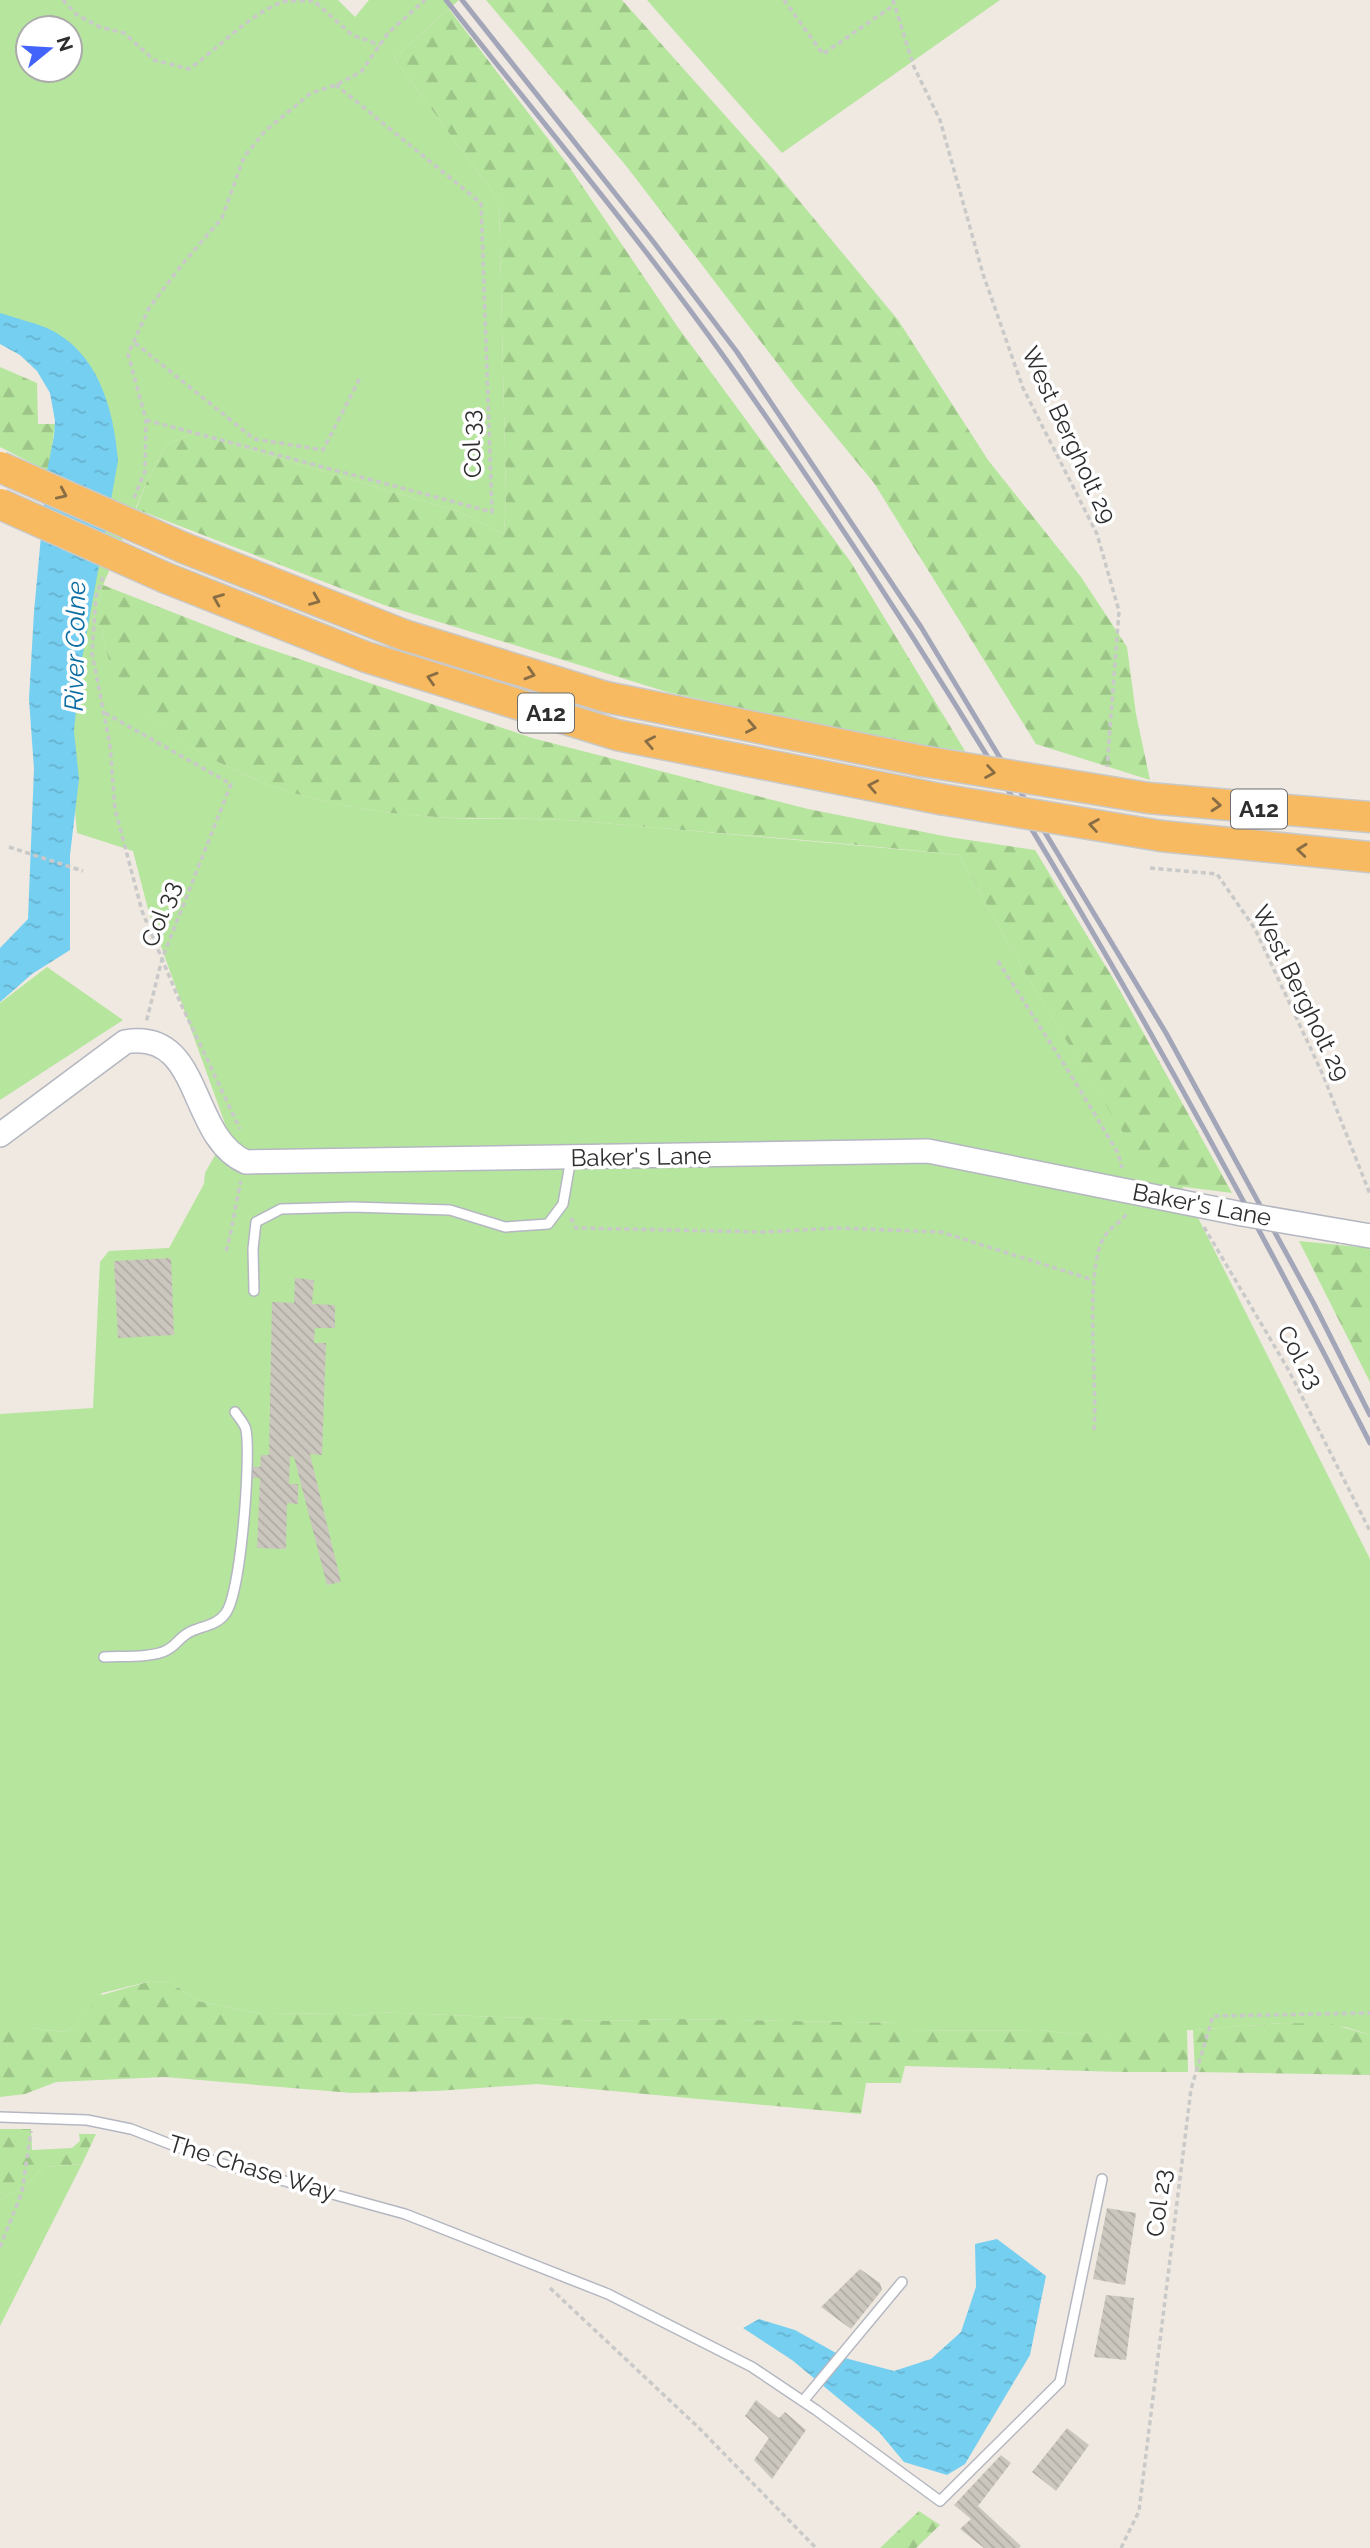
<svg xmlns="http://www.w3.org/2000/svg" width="1370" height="2548" viewBox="0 0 1370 2548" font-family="Raleway,sans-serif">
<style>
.grass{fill:#b6e59e;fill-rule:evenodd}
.forest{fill:url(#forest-firs)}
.water{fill:url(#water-ripples)}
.building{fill:url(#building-back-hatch)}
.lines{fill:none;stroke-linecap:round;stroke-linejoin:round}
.service-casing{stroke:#b4b7c1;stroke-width:12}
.tertiary-casing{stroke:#b4b7c1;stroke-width:26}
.trunk-casing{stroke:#c9c9c9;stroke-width:33}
.path{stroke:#c9c9c9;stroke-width:3.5;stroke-dasharray:5 3.5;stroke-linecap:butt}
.service{stroke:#fff;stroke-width:9}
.tertiary{stroke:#fff;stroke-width:23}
.trunk{stroke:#f8ba60;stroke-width:30}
.rail{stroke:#a3a6b8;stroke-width:5}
.tertiary-bridge-casing{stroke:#b4b7c1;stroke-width:26;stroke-linecap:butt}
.trunk-bridge-casing{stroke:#c9c9c9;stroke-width:33;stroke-linecap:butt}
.tertiary-bridge{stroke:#fff;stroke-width:23}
.trunk-bridge{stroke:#f8ba60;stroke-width:30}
.oneway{stroke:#896d44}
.labels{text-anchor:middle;stroke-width:7;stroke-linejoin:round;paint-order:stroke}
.shield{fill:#fff;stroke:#6d6d6d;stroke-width:2}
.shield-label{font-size:23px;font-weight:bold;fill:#2e2e2e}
.street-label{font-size:24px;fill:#2e2e2e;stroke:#fff}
.water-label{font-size:26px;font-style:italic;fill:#0d6fa3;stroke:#fff}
</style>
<defs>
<pattern id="forest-firs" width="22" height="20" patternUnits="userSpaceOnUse" patternTransform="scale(1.75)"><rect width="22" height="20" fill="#b6e59e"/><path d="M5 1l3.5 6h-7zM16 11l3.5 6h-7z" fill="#9dc588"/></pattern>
<pattern id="water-ripples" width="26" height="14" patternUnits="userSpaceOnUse" patternTransform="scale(1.75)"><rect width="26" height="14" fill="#75cff0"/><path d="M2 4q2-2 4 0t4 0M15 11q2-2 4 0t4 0" fill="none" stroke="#66b2ce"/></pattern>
<pattern id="building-back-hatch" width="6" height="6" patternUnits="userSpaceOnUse" patternTransform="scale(1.75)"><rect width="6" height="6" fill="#cbc7bf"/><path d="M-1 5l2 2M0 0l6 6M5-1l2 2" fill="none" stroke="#afaba4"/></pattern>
</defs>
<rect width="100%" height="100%" fill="#efe9e1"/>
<path class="grass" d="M0,0h338l17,17 14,-17h90l-65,58 105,143 7,294 -2,39 -47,-23 -263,-78 -28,12 -18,34 -45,106 -11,37 10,6c4,45 29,72 63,99 75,61 177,84 272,90 47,4 95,0 143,4 126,11 253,22 379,34l67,120 128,207 28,4 188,373v476l-25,-8 -63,-4 -89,7 -122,4 -31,-4 -143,1 5,-8 -225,-4 -77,2 -225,-9 -16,4 -13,-3 -84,1 -64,-13 -28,-19 -19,-1 -49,12 -11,17 -7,-2 -8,19 -13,5 -32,-4h-31v-614l93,-6 7,-146 9,-11 60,-3 35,-64 1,-11 23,-41 -79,-219 -16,-62 -56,-18 -16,-190 26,-276 -87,-37zM28,28h42v42h-42z
M647,0h353l-218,153z
M47,967l76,53 -123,80v-97z
M82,2164l-82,162v-127l23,-11 21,-21z"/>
<path class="forest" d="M486,0h136l150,168 126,152 90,140 93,117 46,70 9,67 14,66 -114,-36 -162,-261 -74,-90 -173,-226z
M449,9l119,156 109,161 173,235 115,190 -65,-8 -233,-51 -283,-87 -248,-96 12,-30 18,-34 28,-12 263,78 47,23 2,-39 -7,-294 -105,-143z
M0,367l37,16 1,41h17l-6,48 -49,-25z
M103,585l143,56 286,97 276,71 141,28 86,13 79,130 118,213 -78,-10 -128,-208 -67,-120c-126,-13 -253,-23 -379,-34 -48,-4 -96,-1 -143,-4 -97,-6 -200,-30 -276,-93 -33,-27 -55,-52 -59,-96l-10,-6z
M1299,1241l71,7v134z
M151,1981l19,1 28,19 64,13 84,-1 13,3 16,-4 225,9 77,-2 226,4 -5,8 142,-1 31,4 116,-5 1,43h-65l-218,-6 -4,17h-35l-5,31 -324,-30 -101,7 -84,2 -188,-16 -108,5 -31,12 -25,3v-69h31l32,4 13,-5 8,-20 7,3v-12z
M1282,2023l49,1 39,11v40l-175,-3 -2,-42z
M0,2129h31l1,21 40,-2 8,-7 -1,-7h17l-14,30 -38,3 -21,21 -23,11z
M919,2511l21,14 -24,23h-36z"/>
<path class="water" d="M0,313c15,5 32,9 47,15 51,23 67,81 71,133l-38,209 -6,61 5,48 -9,76v95l-38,24 -32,28v-54l28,-29 6,-150 -5,-70 5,-87 13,-141 7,-35 1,-15 -5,-28 -13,-22 -17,-16 -20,-11z
M997,2239l49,37 -16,79 -65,109 -18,11 -43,-13 -25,-30 -87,-72 -49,-32 16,-9 36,11 50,28 49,13 37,-12 30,-27 15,-45 -1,-43z"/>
<path class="building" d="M171,1258l3,77 -56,3 -4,-77z
M295,1278l19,2 -2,24 23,1v23h-20l-1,15h12l-4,112 -12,-1 31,128 -14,3 -33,-128 -4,-1 -1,28h9v20l-11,-1 -1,46 -29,-1 3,-70h-8v-11h8l1,-12h8l3,-153 22,1z
M1107,2208l29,5 -11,72 -32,-6z
M860,2269l20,14 2,7 -31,39 -30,-22z
M1106,2295l28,3 -8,62 -32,-3z
M756,2400l23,18 6,-6 21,18 -34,49 -18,-19 15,-22 -24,-22z
M1067,2428l22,17 -33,46 -24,-19z
M1001,2455l10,8 -33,43 43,40 -2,2h-35l-24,-19 11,-10 -17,-14z"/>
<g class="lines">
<g class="service-casing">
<path id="service" d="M254,1291l-1,-42 3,-27 25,-13 72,-2 97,3 55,17 43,-3 15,-20 8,-46
M104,1657c17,-1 49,1 63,-7 10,-5 14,-15 25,-19 11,-5 25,-6 33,-17 16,-18 26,-157 21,-184 -1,-6 -7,-12 -11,-18
M0,2117l87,3 44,9 88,34 186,51 203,80 144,73 64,43 124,91 120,-119 42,-203
M803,2401l99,-119"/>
</g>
<g class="tertiary-casing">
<path id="tertiary" d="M0,1135l125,-93c78,-14 63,95 121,120l682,-11 314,63
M1341,1231l29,5"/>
</g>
<g class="trunk-casing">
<path id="trunk" d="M184,548l220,87 202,62 316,64
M166,578l200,79 251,78 323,64
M1148,798l222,19
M1161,836l209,21"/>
</g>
<path class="path" d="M63,0l14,15 23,12 24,6 30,27 35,9c30,-21 58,-53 93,-67 9,-2 22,-1 32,-1l38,34 28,10
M784,0l39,54 71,-49
M893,0l21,67 26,53 43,154 40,114 74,146 22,77 -12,156
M135,343l119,96 69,11 38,-74
M146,420l346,92 -11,-309 -145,-118
M134,498l11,-27 1,-51 -18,-66 21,-46 36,-47 37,-43 22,-61 21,-26 46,-38 25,-8 25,-13 27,-39 37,-33
M103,577l-7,19 -4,57 18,92 5,64 27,102 38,91 60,127
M105,713l126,71 -69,175 -16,64
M9,847l74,24
M1150,868l67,6 38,55 68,146 47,119
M998,961l76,119 44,73 4,15
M571,1218l5,10 189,4 72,-4 104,4 152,48
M1204,1227l84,142 82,162
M226,1251c7,-23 9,-46 15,-70
M1094,1430c4,-45 -11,-162 11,-194 5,-9 17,-14 22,-23
M0,2247l22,-55 9,-61
M550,2288l149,140 117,120
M1121,2548l18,-37 52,-422 22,-73 157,-3"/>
<use href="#service" class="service"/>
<use href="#tertiary" class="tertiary"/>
<use href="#trunk" class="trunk"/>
<path class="rail" d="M446,0c94,120 193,237 281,361 243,343 453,708 643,1082
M462,0l190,240 85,112 184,275 245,406 148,271 56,111"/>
<g class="tertiary-bridge-casing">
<path id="tertiary-bridge" d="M1242,1214l99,17"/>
</g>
<g class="trunk-bridge-casing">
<path id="trunk-bridge" d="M0,467l184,81
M0,504l166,74
M922,761l226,37
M940,799l221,37"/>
</g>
<use href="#tertiary-bridge" class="tertiary-bridge"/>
<use href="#trunk-bridge" class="trunk-bridge"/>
</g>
<defs><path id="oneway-chevron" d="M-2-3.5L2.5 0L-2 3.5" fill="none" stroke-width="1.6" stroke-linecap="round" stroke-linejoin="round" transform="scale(1.75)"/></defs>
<g class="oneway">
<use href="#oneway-chevron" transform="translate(62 494) rotate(24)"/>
<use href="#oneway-chevron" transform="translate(218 599) rotate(-158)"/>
<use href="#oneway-chevron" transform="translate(315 600) rotate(22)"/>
<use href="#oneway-chevron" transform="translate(530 674) rotate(17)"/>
<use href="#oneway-chevron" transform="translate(432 678) rotate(-163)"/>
<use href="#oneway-chevron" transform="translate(751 727) rotate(11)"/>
<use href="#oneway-chevron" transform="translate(650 742) rotate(-169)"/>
<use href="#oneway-chevron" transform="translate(990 772) rotate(9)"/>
<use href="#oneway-chevron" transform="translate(873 786) rotate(-169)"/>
<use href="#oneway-chevron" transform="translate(1216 805) rotate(5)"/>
<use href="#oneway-chevron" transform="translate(1094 825) rotate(-171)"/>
<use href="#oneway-chevron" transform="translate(1302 850) rotate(-174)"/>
</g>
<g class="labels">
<g class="shield">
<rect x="518" y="693.5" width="56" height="39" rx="5"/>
<rect x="1231" y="789.5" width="56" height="39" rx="5"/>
</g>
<g class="shield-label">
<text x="546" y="721">A12</text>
<text x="1259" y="817">A12</text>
</g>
<g class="street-label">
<text transform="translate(1069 435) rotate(65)" y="8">West Bergholt 29</text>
<text transform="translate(472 444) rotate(-92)" y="8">Col 33</text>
<text transform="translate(161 914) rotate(-69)" y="8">Col 33</text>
<text transform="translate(1301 993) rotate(64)" y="8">West Bergholt 29</text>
<text transform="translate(641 1157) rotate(-1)" y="8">Baker's Lane</text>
<text transform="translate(1202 1205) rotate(11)" y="8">Baker's Lane</text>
<text transform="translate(1300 1357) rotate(61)" y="8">Col 23</text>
<text transform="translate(252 2168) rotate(17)" y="8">The Chase Way</text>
<text transform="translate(1159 2203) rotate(-83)" y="8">Col 23</text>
</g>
<g class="water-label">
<text transform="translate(75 646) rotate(-89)" y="9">River Colne</text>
</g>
</g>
<g transform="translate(49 49) rotate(72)"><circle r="33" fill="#ffffff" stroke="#ababab" stroke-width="2"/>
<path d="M0-5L12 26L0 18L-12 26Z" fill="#4264fb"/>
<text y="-10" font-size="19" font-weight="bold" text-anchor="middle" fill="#2e2e2e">N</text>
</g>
</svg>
